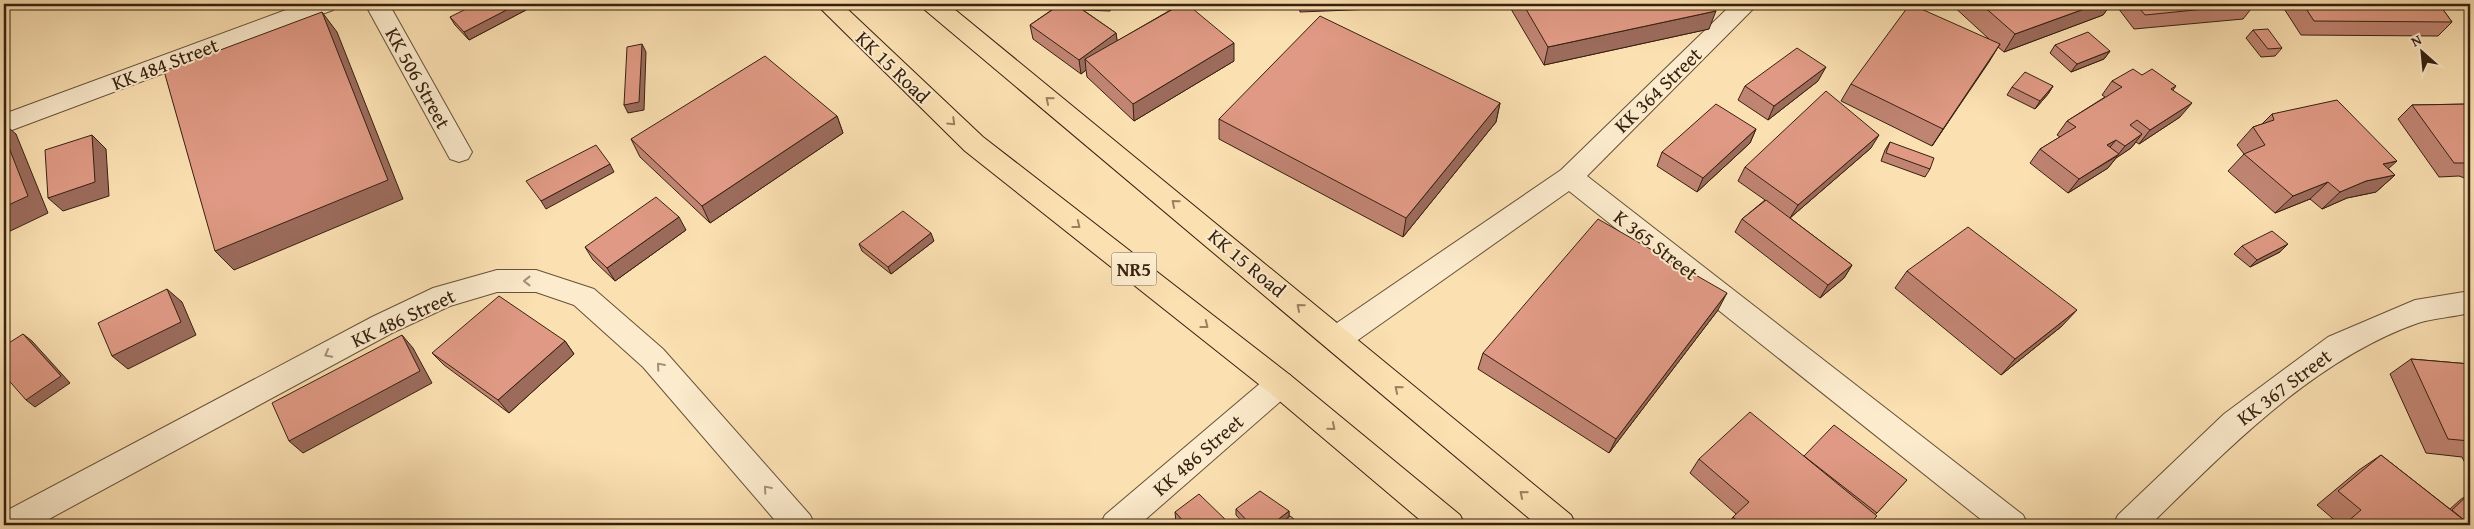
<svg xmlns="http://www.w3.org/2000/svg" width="2474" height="529" viewBox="0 0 2474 529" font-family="'Gentium Book Plus',serif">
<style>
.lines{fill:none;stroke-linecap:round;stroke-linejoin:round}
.street-casing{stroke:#675138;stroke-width:2}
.highway-casing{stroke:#36210f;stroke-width:2}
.street{fill:#fcebcd;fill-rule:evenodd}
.highway{fill:#fbe0b2;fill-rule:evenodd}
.wall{fill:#c08472;stroke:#36210f}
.shaded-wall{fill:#9c6b5c;stroke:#36210f}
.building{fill:#df9984;stroke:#36210f}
.oneway{stroke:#988060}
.oneway2{stroke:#a39078}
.labels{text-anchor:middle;stroke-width:4;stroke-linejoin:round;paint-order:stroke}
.shield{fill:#fcebcd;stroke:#715e48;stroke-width:1}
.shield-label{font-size:19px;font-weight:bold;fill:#36210f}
.street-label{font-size:20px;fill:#36210f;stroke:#fcebcd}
</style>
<rect width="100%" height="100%" fill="#fbe0b2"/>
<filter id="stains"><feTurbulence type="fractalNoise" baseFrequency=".004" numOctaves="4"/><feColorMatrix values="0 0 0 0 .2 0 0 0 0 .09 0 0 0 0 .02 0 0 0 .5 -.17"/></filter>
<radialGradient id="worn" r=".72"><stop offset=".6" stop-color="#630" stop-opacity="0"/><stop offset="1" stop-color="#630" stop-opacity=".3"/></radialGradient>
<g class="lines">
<g class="street-casing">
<path id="street" d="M302,4h35l-4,6 -329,123v-19z
M365,4h24l83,148 -4,7 -9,3 -9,-3z
M1732,4h26l-171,172 436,339 5,10h-40l-419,-334 -221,156 -10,3 -10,-3 -4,-9 4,-9 233,-159z
M497,270h39l58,19 69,60 147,166 5,10h-36l-136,-158 -69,-62 -38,-13h-39l-47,14 -58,27 -354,192h-34v-13l368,-195 61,-29z
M2470,291v22c-17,4 -36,5 -52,10 -105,37 -190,126 -268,202h-37l5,-10 106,-101 104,-77 87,-37z
M1280,371l10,4 5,9 -5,9 -151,132h-39l5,-10 165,-140z"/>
</g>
<g class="highway-casing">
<path id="highway" d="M816,4h26l141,133 307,238 170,140 5,10h-39l-156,-132 -305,-242z
M921,4h27l623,511 5,10h-39l-612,-515z"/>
</g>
<use href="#street" class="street"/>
<use href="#highway" class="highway"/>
</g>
<path class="wall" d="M1025,4h86l-1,7 -27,-1 33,23 1,8 62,-36 -2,-1h11l46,57 -100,60 -47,-44 -1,-7 -5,4 -48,-35 -3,-14 23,-16 -27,-1z
M1299,4h150v2l-149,6z
M1466,4h11v2z
M1508,4h203l-2,25 -165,36z
M1951,4h160l-8,11 -99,37 -6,-5 -66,99 -91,-45 10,-17 138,-45z
M2115,4h140l-12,15 -109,10z
M2281,4h158l13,18 -14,14 -137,-1z
M526,10l-57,30 -14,-15 -5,-8z
M2253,30l29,18 -7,8 -14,1 -15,-19z
M2055,45l55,6 -6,8 -33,13 -21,-19z
M2142,75l34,11 -3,4 7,27 -41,27 -3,-2 -5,6 -15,10 -8,10 -40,25 -38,-30 10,-14 20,-12 -3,-2 10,-14 38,-24 -3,-2 10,-14z
M1818,81l-50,39 -30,-20 7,-14z
M2053,86l-5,8 -13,15 -28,-14 5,-8z
M1500,103l-4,19 -93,115 -184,-98v-20z
M2470,104v76l-11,-4 -20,1 -41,-58 14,-14z
M2272,114l116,54 7,7 -19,17 -29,6 -25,11 -12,-10 -35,14 -47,-42 16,-17 -7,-9 16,-18 9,-3z
M837,116l6,17 -133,90 -70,-66 -9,-18z
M1756,129l-6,14 -53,49 -40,-26 5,-14z
M1890,142l40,27 -5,8 -44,-16 4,-11z
M1871,148l-81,70 62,47 -8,13 -24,20 -85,-66 7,-13 23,-19 -27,-19 7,-14z
M686,230l-71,51 -22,-21 -8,-13z
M934,241l-43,33 -29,-23 -3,-7z
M2242,246l38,6 -30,15 -16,-13z
M1907,271l155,55 -61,49 -106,-87z
M1718,310l-109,143 -131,-84 5,-16z
M565,341l9,13 -65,59 -65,-48 -12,-12z
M2411,359l59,5v109l-8,-16 -36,-4 -36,-79z
M2381,455l69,54 10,-9 10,-7v32h-132l1,-1 -22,-19 42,-35z
M1804,456l103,24 -32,35 -6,10h-142l6,-8 3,-3 -46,-41 9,-14z
M1236,509l53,2v6l-11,8h-33l-9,-10z
M1175,512l56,13h-53l-2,-2z"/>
<path class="shaded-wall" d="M518,4h5l3,6 -57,30 -5,-8z
M2098,4h13l-8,11 -99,37 11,-18z
M1716,11l-7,18 -165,36 4,-18z
M322,12l15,20 66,167 -169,71 -19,-19z
M1116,33l2,14 -33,12 1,11 -5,4 -2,-14z
M1234,43v18l-100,60 -1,-17z
M642,44l4,8 -2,58 -16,3 -4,-8z
M2000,44l-11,18 -57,84 11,-17z
M2110,51l-6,8 -33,13 6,-8z
M1826,67l-8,14 -50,39 6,-14z
M2053,86l-5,8 -13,15 5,-8z
M1500,103l-4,19 -93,115 3,-19z
M2192,103l-12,14 -41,27 11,-14z
M837,116l6,17 -133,90 -8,-17z
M4,124l12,10 32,79 -44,21z
M1756,129l-6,14 -53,49 6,-14z
M2142,134l-11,14 -15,10 -8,10 -40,25 11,-14 38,-23 8,-10z
M92,135l14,14 3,47 -46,15 -15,-13z
M1879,135l-8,13 -81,70 8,-13z
M2116,140l-11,13 2,-8z
M2397,161l-19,17 5,-14z
M610,164l4,8 -68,37 -5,-8z
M2395,175l-19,17 -29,6 -25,11 18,-17 26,-11z
M2328,182l-18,17 -35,14 18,-17z
M679,217l7,13 -71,51 -8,-13z
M931,233l3,8 -43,33 -3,-7z
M2288,244l-8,8 -30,15 7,-7z
M1852,265l-8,13 -24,20 8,-13z
M167,289l15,13 14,33 -68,34 -16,-13z
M1727,293l-9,17 -109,143 7,-14z
M2077,310l-15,16 -61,49 14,-16z
M23,334l9,7 38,42 -35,24 -9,-7z
M402,335l11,13 19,35 -129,70 -14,-12z
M565,341l9,13 -65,59 -11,-13z
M1289,511v6l-11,8h-7z"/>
<path class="building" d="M476,4h42l-54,28 -14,-15z
M1061,4h13l42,29 -37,27 -49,-35z
M1182,4h5l47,39 -101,61 -48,-45z
M1523,4h188l5,7 -168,36z
M1910,4l90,40 -57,85 -92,-45z
M1981,4h117l-83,30z
M2136,4h119l-110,11z
M2303,4h136l13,18 -138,-1z
M322,12l66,168 -173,71 -51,-180z
M1320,16l180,87 -94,115 -187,-99z
M2268,29l14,19 -14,1 -15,-19z
M2088,32l22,19 -33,13 -22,-19z
M642,44l-3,58 -15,3 3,-58z
M1797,48l29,19 -52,39 -29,-20z
M765,56l72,60 -135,90 -71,-67z
M2133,69l9,6 10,-6 24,17 -5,3 21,14 -42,27 -13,-10 -7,5 12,9 -17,12 -9,-6 -9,5 12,9 -40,25 -39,-30 36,-22 -9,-6 55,-34 -10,-6z
M2025,72l28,14 -13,15 -28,-14z
M1826,91l53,44 -81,70 -53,-38z
M2337,100l60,61 -14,3 12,11 -29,6 -26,11 -12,-10 -35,14 -49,-42 21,-9 -12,-18 21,-7 -2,-6z
M1716,104l40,25 -53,49 -41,-26z
M2470,104v59h-16l-42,-58z
M4,135l24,61 -24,11z
M92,135l3,47 -47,16 -3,-48z
M1890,142l44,16 -4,11 -44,-16z
M596,145l14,19 -69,37 -15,-20z
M656,197l23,20 -72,51 -22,-21z
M1766,200l86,65 -24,20 -86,-66z
M903,211l28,22 -43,34 -29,-23z
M1598,219l129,74 -111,146 -133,-86z
M1968,227l109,83 -62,49 -108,-88z
M2272,231l16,13 -31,16 -15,-14z
M167,289l14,33 -69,34 -14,-33z
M499,296l66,45 -67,59 -66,-47z
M23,334l38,42 -35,24 -22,-25v-29z
M402,335l18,36 -131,70 -17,-38z
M2411,359l59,5v77l-22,-2z
M1750,412l127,104 -9,9h-126l-9,-8 16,-15 -50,-43z
M1834,425l73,55 -30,33 -73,-57z
M2381,455l89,70h-122l-2,-2 15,-13 -23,-19z
M1260,491l29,20 -18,14h-20l-15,-16z
M2470,493v32l-18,-15z
M1199,494l32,31h-44l-12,-13z
M1290,516l12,9h-23z"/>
<defs><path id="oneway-chevron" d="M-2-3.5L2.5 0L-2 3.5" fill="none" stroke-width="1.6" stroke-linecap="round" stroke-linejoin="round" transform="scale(1.25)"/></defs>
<g class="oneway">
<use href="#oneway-chevron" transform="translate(1049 100) rotate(-140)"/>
<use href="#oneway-chevron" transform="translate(952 122) rotate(44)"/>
<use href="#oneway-chevron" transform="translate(1175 203) rotate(-140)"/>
<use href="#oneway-chevron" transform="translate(1077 225) rotate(38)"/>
<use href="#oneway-chevron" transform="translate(1300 307) rotate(-140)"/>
<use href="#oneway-chevron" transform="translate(1205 325) rotate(38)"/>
<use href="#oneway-chevron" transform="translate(1398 389) rotate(-140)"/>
<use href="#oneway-chevron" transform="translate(1332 427) rotate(40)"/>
<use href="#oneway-chevron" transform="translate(1523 494) rotate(-140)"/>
</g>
<g class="oneway2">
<use href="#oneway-chevron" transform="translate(527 281) rotate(-180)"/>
<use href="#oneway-chevron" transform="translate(328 354) rotate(152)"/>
<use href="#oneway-chevron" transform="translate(660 366) rotate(-131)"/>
<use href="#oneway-chevron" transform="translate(767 489) rotate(-131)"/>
</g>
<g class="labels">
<rect class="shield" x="1111.5" y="252.5" width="45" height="33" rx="4"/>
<g class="shield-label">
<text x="1134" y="276">NR5</text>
</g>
<g class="street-label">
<text transform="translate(165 64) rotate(-21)" y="7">KK 484 Street</text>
<text transform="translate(893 67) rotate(44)" y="7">KK 15 Road</text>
<text transform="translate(418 78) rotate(61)" y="7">KK 506 Street</text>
<text transform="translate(1658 90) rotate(-44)" y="7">KK 364 Street</text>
<text transform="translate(1656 245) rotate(38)" y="7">K 365 Street</text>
<text transform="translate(1247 263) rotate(40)" y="7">KK 15 Road</text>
<text transform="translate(403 318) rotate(-25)" y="7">KK 486 Street</text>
<text transform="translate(2284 387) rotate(-37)" y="7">KK 367 Street</text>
<text transform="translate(1198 455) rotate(-41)" y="7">KK 486 Street</text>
</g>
</g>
<rect width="2474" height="529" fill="none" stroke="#fbe0b2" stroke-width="20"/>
<rect x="5" y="5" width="2464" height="519" fill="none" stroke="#36210f" stroke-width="2.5"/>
<rect x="10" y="10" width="2454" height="509" fill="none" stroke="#36210f"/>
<g transform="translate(2422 52) rotate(333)" stroke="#fcebcd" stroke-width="4" paint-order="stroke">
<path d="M0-4L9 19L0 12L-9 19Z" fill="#36210f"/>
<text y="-8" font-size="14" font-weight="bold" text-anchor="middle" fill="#36210f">N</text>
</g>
<rect width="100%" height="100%" filter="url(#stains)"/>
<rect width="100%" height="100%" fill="url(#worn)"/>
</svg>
